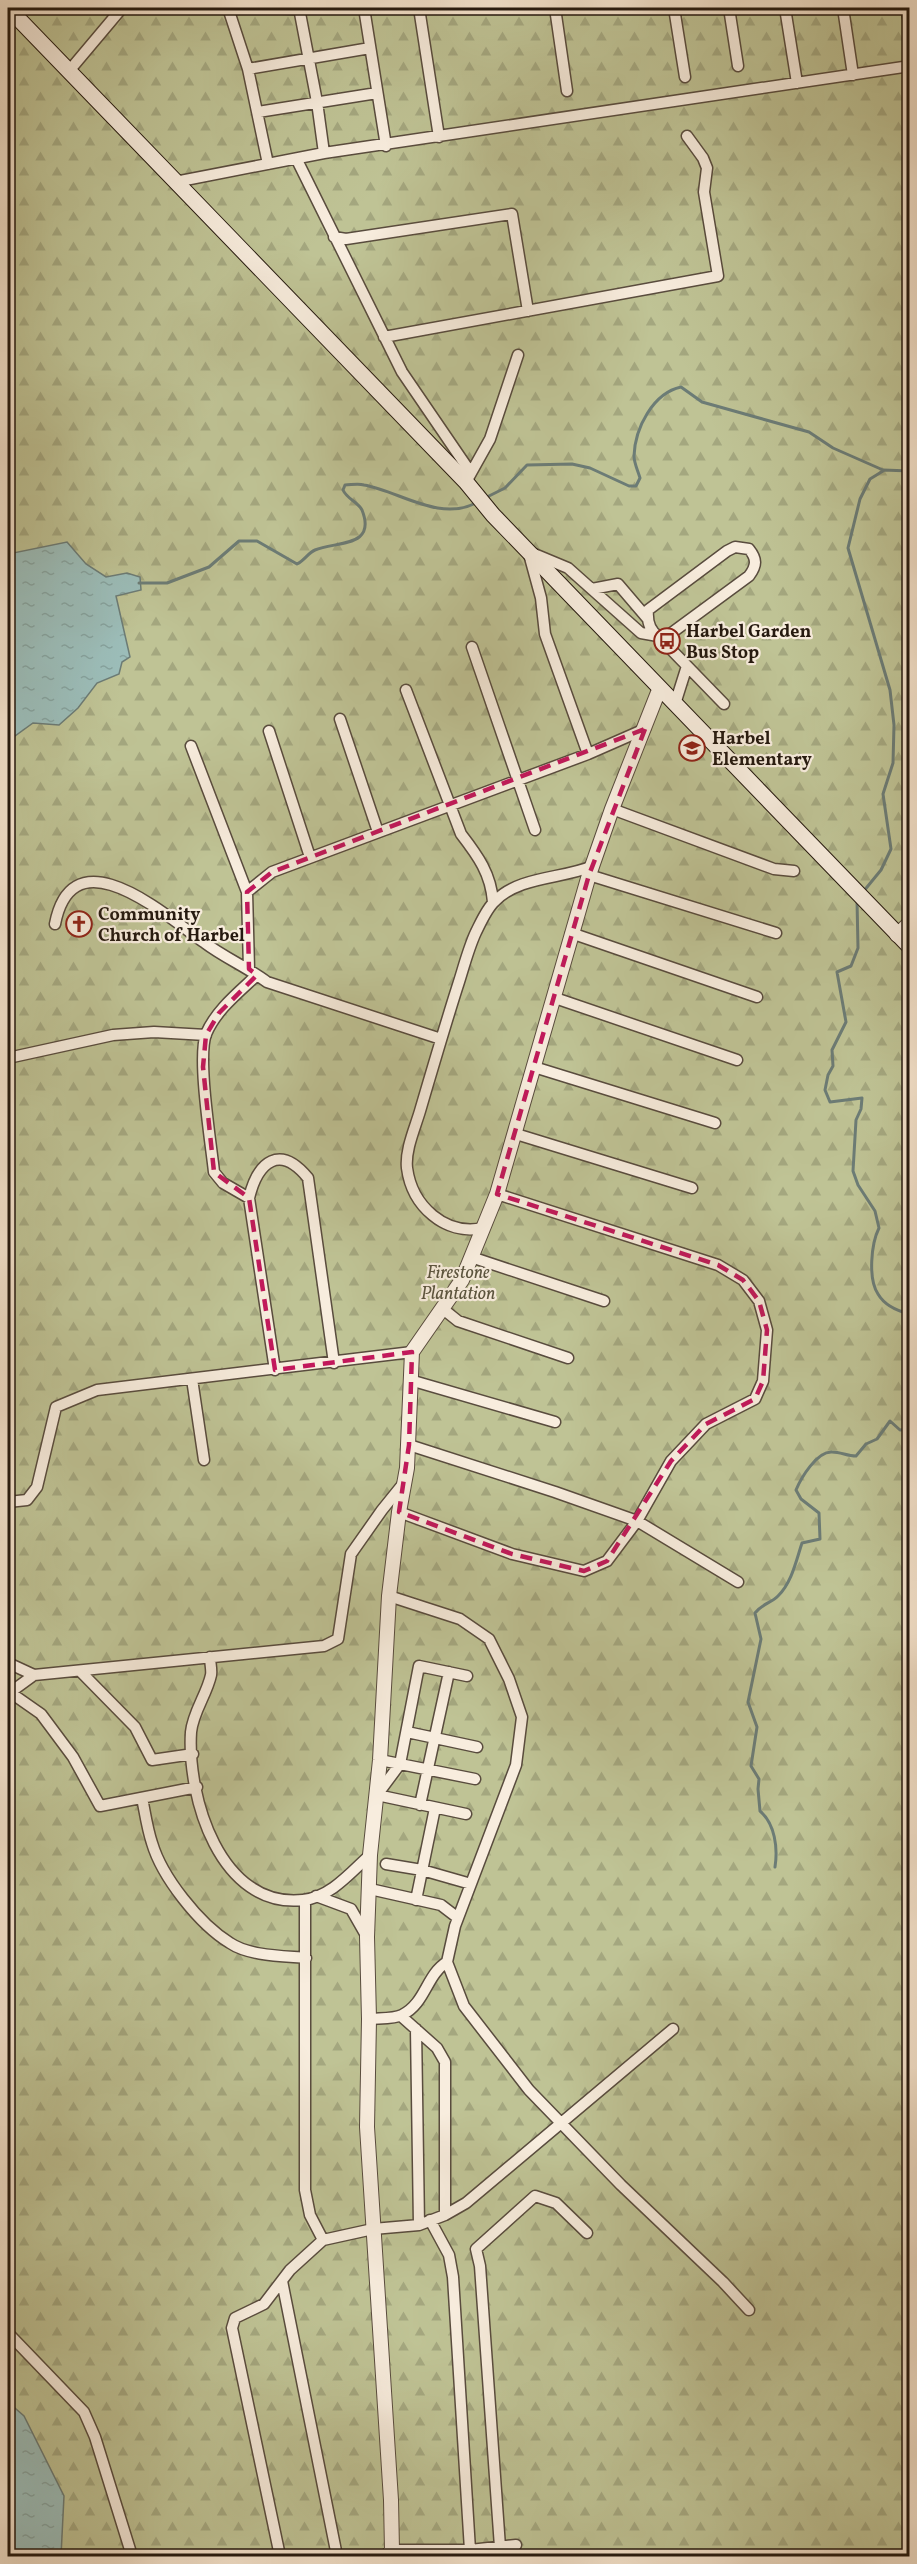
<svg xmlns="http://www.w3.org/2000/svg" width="917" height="2564" viewBox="0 0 917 2564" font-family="Vollkorn,serif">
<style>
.forest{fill:url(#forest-firs);stroke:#726e52;stroke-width:1.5}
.water{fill:url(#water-ripples);stroke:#6c7c76;stroke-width:1.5}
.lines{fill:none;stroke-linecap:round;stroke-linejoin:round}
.stream{stroke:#6c7c76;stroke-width:3}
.minor-casing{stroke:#594c3e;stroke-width:13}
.tertiary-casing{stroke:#594c3e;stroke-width:16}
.secondary-casing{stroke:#25190f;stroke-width:17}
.minor{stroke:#f8edde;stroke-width:10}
.tertiary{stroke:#f8edde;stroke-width:14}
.secondary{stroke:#f8edde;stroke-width:15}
.marked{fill:none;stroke:#c2185b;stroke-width:4.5;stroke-dasharray:12 8;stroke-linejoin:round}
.labels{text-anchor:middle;stroke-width:4.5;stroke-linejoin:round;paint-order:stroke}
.poi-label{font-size:18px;font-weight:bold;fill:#25190f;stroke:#f8edde;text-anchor:start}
.park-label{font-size:18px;font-style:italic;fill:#5b543e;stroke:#f8edde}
</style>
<defs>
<pattern id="forest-firs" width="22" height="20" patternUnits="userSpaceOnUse" patternTransform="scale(1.5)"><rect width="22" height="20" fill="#bfc395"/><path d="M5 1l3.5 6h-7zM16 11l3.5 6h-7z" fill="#a4a77f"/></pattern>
<pattern id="water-ripples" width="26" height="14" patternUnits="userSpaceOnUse" patternTransform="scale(1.5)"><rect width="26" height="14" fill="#9cbeba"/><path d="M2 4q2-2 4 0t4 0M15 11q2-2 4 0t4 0" fill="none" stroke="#86a39f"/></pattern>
</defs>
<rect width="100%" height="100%" fill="#f4e3cd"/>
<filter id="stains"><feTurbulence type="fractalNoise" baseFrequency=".00333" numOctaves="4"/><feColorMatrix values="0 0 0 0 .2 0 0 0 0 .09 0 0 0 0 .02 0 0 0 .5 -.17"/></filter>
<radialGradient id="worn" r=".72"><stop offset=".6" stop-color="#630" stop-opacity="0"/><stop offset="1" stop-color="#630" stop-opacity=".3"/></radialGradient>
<path class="forest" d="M8,8h901v2548h-901z"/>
<path class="water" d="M67,542l19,22 20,13 21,-4 13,4 1,13 -25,6 14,61 -8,5 -3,12 -22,9 -19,25 -19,17 -26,-2 -25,18v-187z
M8,2402l16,14 40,80 -3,60h-53z"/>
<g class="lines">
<path class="stream" d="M485,498l20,-10 22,-23 45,-1 18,4 39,18h7l4,-8c-2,-7 -6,-15 -6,-22 1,-28 19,-63 47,-69l21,15 107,30 24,16 50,22 27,1
M139,583h28l42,-16 30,-26h18l40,23c8,-4 11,-11 18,-14 21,-9 62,-2 47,-40 -4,-8 -15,-11 -19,-20l2,-5c6,0 13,-2 19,0 35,6 75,37 112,18
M863,892l18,-22 10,-21 -8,-55 10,-31 1,-38 -4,-35 -42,-142 12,-49 10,-20 13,-8
M857,900l1,48 -7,18 -14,6 9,50 -14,28 1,16 -5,9 -3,15 5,12 32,-4 -1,11 -5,11 -3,51 5,14 17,26 4,17c-8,16 -11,51 -1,66 7,12 19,17 32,20
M775,1867c3,-19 0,-43 -15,-56l-2,-22 1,-10 -8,-13 6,-39 -9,-25 13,-63 -6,-26c7,-9 16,-10 23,-17 14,-14 18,-35 24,-53l18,-4 -1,-26 -18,-14 -5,-9c5,-12 21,-39 36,-38 9,0 15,4 24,4l10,-12 11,-5 13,-18 10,9 10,-1"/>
<g class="minor-casing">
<path id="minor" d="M228,8l20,61 20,95
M262,8l39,1 4,-1
M299,8l18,94 7,51
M364,8l22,138
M419,8l20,129
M555,8l12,83
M674,8l11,69
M729,8l9,58
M785,8l12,75
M843,8l10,67
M906,8l4,19
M248,69l122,-21
M69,71l53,-63
M258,112l119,-19
M297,160l105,212 69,101 -5,9
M175,182l149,-29 586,-87
M334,237l12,2 166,-25 16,97
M384,337l334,-61 -14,-84 3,-24 -4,-10 -16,-22
M471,473l19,-34 28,-84
M532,553l36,15 73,65 17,3 66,68
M529,554l12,44 4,36 43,120
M592,589l26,-5 29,34
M658,636c-9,-6 -11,-15 -10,-26l79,-59 8,-4 14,2c8,10 8,16 0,27l-87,64
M472,647l63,183
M406,690l55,144c17,22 30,40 32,68
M675,704l12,-38
M340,719l38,113
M269,731l41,126
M191,746l56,146 2,77
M612,809l162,60 20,2
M589,875l187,58
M247,892l25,-20 316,-118 57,-25
M55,924c18,-92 111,-8 150,19 20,15 42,24 62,39l174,57
M571,933l186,64
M555,998l182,62
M8,1058l105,-23 41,-3 52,3
M534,1067l181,56
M516,1134l176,54
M249,1198l-26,-15 -9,-11c-3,-29 -17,-114 -8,-138 10,-24 33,-42 51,-59
M483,1228c-38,8 -71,-22 -76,-60 -2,-18 8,-40 13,-57 12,-41 24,-82 37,-123 6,-18 11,-39 19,-56 5,-10 11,-24 19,-31 24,-25 67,-22 98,-35
M471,1257l133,44
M443,1309l15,12 110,37
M275,1370l-26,-172c9,-37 31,-54 59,-20l26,185
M192,1379l12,81
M410,1380l145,42
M409,1445l146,47 82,29 101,61
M8,1502l19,-2 10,-13 19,-80 41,-17 315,-38
M399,1512l113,42 72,17 23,-10 30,-40 34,-60 35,-37 49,-25 8,-18 4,-51 -8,-29 -16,-21 -25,-15 -221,-71
M389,1596l71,23 29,20 20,40 13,38 -6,48 -61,161 -8,36 17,44 65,84 92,95 102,97 26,28
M210,1657c0,6 2,13 1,18 -4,19 -18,37 -20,57 -4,65 29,177 112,168 28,-3 48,-28 67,-45
M8,1663l26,12 290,-29 14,-7 13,-85 31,-44 21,-26
M80,1671l55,56 17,33 41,-6
M11,1693l30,21 32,43 27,49 97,-19
M8,1694l26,-19
M407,1732l70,15
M380,1760l95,19
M142,1798c3,14 5,30 10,45 10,34 47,81 78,100 19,13 54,13 76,15
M420,1805l29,-133
M466,1814l-89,-19 23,-31 19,-98 48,10
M386,1864l36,6 49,14
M370,1889l71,16 17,13
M316,1896l35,13 16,28
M305,1900v290l5,25 13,25
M416,1900l19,-92
M401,2016l36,32 8,14v153
M369,2019c10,-1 25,0 33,-4 24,-12 24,-40 45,-53
M416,2029l3,196
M430,2220l19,35 4,22 17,273
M282,2281l55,275
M8,2333l76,79 11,25 37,119
M500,2547l-20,-281 -4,-17 59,-53 21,7 31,30
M392,2550h78l46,-5
M280,2556l-48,-228 3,-10 29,-14 26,-34 33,-30 50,-11 46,-4 26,-10 21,-12 207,-174"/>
</g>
<g class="tertiary-casing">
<path id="tertiary" d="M897,935l13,-12
M387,2556l5,-6 -1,-50 -24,-373 2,-108 -2,-82 3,-82 10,-95 9,-164 10,-84 8,-44 5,-116 50,-72 35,-86 92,-319 23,-66 47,-119"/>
</g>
<g class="secondary-casing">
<path id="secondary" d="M8,8l458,474 27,33 417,432"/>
</g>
<use href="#minor" class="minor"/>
<use href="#tertiary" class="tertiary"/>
<use href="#secondary" class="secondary"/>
</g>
<path class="marked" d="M645,729l-56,146 -92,319 221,71 25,15 16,21 8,29 -4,51 -8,18 -49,25 -35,37 -64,100 -23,10 -72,-17 -113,-42 10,-67 3,-93 -137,18 -26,-172 -35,-26 -11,-105 3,-32 13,-22 38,-38 -8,-6 -2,-77 25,-20z"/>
<defs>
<g id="bus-ring" transform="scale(1.35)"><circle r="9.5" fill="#f8edde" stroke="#8f2418" stroke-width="1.5"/><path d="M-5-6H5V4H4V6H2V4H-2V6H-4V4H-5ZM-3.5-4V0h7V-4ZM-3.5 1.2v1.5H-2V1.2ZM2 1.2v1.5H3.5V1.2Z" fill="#8f2418"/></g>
<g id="school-ring" transform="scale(1.35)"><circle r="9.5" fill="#f8edde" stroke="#8f2418" stroke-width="1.5"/><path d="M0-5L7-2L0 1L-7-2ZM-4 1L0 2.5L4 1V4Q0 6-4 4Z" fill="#8f2418"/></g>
<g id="church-ring" transform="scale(1.35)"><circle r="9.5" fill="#f8edde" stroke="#8f2418" stroke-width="1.5"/><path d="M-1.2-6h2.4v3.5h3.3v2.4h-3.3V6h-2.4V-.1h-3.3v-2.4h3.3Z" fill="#8f2418"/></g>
</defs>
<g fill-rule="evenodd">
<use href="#bus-ring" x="667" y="641"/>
<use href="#school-ring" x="692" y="748"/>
<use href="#church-ring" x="79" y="924"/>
</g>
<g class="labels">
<g class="poi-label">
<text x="686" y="637">Harbel Garden<tspan x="686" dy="21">Bus Stop</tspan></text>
<text x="712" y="744">Harbel<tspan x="712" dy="21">Elementary</tspan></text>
<text x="98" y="920">Community<tspan x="98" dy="21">Church of Harbel</tspan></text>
</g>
<g class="park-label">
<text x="458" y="1278">Firestone<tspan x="458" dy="21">Plantation</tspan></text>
</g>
</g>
<rect width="917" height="2564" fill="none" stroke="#f4e3cd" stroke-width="30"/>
<rect x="9" y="9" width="899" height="2546" fill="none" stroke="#25190f" stroke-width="3"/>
<rect x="15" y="15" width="887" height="2534" fill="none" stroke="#25190f" stroke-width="1.5"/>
<rect width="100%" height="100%" filter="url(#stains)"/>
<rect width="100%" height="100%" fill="url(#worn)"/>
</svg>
